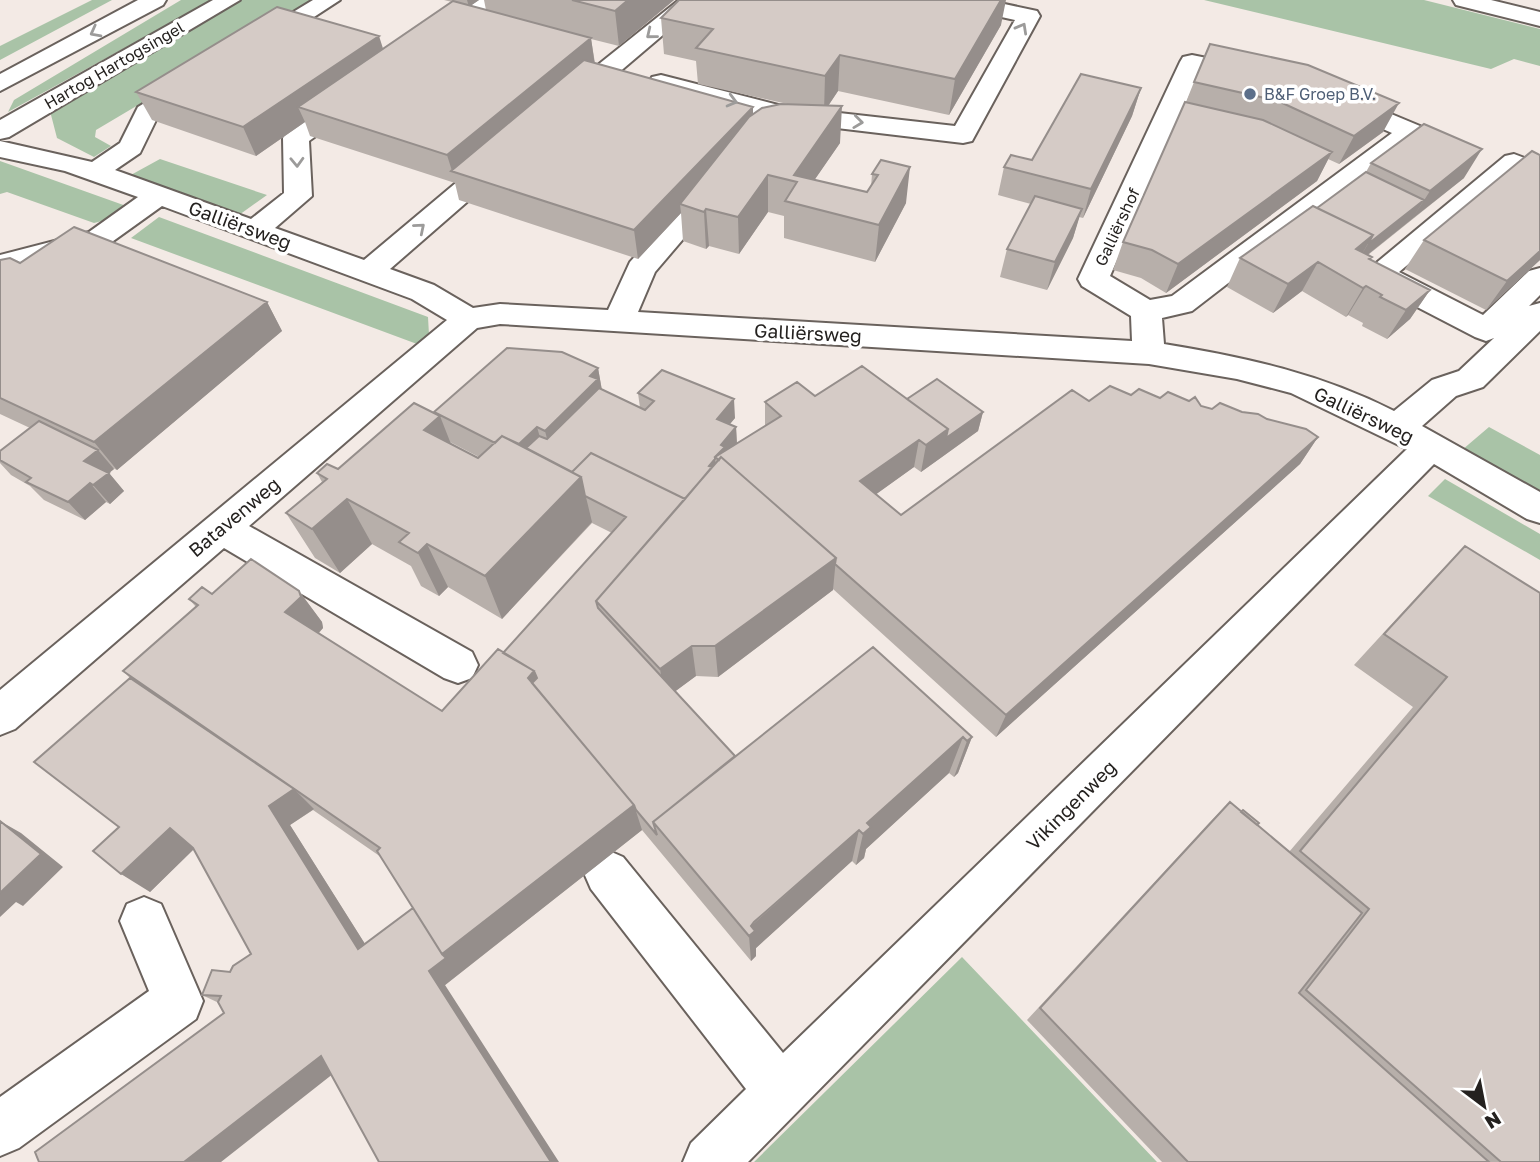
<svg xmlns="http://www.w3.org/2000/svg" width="1540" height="1162" viewBox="0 0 1540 1162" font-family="'Golos Text',sans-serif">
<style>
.green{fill:#a9c3a7}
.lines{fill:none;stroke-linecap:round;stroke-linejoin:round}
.minor-casing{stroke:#6a625d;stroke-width:4}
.major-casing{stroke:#6a625d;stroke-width:4}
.minor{fill:#fff;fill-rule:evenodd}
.major{fill:#fff;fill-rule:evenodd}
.wall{fill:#b7afaa;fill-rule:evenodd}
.shaded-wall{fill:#958e8b}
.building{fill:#d5cbc6;stroke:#958e8b;stroke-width:2}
.oneway{stroke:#9c9b9a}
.service-dot{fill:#5c6f8a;stroke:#fff;stroke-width:2.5}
.labels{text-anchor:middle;stroke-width:7;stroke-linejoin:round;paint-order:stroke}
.far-street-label{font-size:16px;fill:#24211f;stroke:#fff}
.far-service-label{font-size:16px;fill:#4e5e75;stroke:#fff;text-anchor:start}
.street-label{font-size:19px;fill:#24211f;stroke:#fff}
</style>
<rect width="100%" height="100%" fill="#f3eae5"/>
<path class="green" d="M92,0h20l-112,60v-14z
M181,0h31l-204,112 6,-12z
M242,0h73l-219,130 -1,7 16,9 -17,11 -37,-19 -7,-27z
M1204,0h220l116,29v37l-26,-7 -23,10z
M160,159l107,36 -28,20 -110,-39z
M0,161l129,46 -19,12 -16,4 -87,-31 -7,2z
M159,217l269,100 1,18 -12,9 -286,-106z
M1489,427l51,28v36l-78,-41z
M1445,479l95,55v26l-112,-64z
M962,957l195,205h-403z"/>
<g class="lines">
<g class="minor-casing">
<path id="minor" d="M138,0h28l-3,5 -163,86v-17z
M213,0h27l-231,137 -9,2v-19z
M313,0h27l-72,47h-16l-4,-5 4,-5z
M477,0h26l-58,44h-16l-4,-5 4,-5z
M679,0h25l-87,74h-18l-3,-5 3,-5z
M944,0h42l51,11 3,5 -68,125 -9,2 -185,-22 -126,-34 -3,-5 3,-5 9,-2 125,32 169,19 60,-106 -68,-15z
M1192,55l69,14 3,5 -3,5 -9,2 -52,-10 -90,205 40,24 22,-4 220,-163 -62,-27 -4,-5 4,-5h18l72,30 4,6 -232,179 -30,7 2,26c81,13 157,30 230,67l38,-31 27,-9 35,-33 -8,3 -11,-4 -108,-56 -4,-7 142,-118 9,-2 26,10v18l-23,-9 -118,99 84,43 46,-44 11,-3v27l-11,11 11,-3v28l-57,56 -27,9 -34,30 118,66v31l-13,-4 -93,-55 -686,698h-65l8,-19 55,-54 -155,-200 -7,-16 7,-16 16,-7 16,7 160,196 624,-604 -116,-56 -54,-14 -88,-15 -649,-40 -23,4 -228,198 223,126 6,13 -6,13 -14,5 -14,-5 -220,-130 -209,181 -15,6v-45l447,-370 -35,-21 -250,-93 -53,38 -109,29v-18l89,-23 49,-35 -73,-26 -65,-14v-16l92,21 28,-19 18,-36 44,-27h18l3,5 -3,5 -42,26 -18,37 -25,17 136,49 33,-26 -1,-55 4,-6 54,-37h18l4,5 -4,5 -50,36 3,55 -37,32 89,32 124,-104h18l4,6 -4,6 -116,101 44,16 39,23 27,-4 108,6 22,-48 76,-84h20l4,6 -75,88 -17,40 494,29 -1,-25 -49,-30 -4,-7 102,-217 3,-5z
M144,897l17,7 42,97 -7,18 -177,129 -19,8v-59l149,-106 -29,-70 7,-17z"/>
</g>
<g class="major-casing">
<path id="major" d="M1453,0h38l49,12v14l-84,-21z"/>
</g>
<use href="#minor" class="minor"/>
<use href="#major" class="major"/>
</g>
<path class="wall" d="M444,0h35l-9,6 16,4 -2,-10h190l-55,46 -28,-7 4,24 158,44v8l39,-10 -94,-21 -2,-23 -32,-7 -3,-36 340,7 -52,90 -111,-24 -10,15 12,37 -26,37 53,12 4,-5 1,-13 9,-14 25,43 -31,59 -91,-24v-22l-16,-4 -29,42 -30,-8 -3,3 -23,-8 -2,-28 -43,46 -179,-59 -4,-17 -145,-47 -5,-14 -49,34 -104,-36 -16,-28 247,-43 69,-47z
M1210,44l173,88 -44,32 -11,-5 -11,22 -151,112 -25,-15 -28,-8 10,-28 63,-140 8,-20z
M1141,88l-9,28 -49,102 -4,-1 -6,21 -26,52 -47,-13 7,-28 24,-45 -33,-9 6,-28 28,-7z
M1371,163l93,15 -96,77 2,5 60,30 -20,29 -23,20 -25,-13 1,-3 -15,-8 -2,2 -44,-26 -29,22 -46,-26 13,-29 77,-50 49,-36z
M1424,240l116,20 -54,50 -81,-41z
M0,260l267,42 15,29 -165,139 -4,-2 1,1 -5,4 15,18 -14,13 -4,-2 -21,18 -41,-20 -14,-14 -19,-11 -11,-12v-12l30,-23 -30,-14z
M598,368l4,22 38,18 -2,-15 97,25 -5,6 6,3 1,16 28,-17v-24l50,-6 92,3 76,13 -5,19 -57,41 -7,-5 -38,27 25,21 188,-114 42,-6 29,3 52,11 30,3 76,25 -18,27 -304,273 -163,-148v1l-115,87 -22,-1 -21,15 60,65 237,-19 -14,36 -4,4 -5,-4 -83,76 -2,9 -8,7 -4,-4 -96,87v8l-5,5 -109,-131 -311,245 -107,-62 -5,-10 -17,-8 49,-41 -57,-105 -44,43 -31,-65 11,-149 -7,-7 73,-64 -7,-8 23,-5 87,-3 23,31 1,6 -4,5 123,78 61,-58 109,-120 -20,-10 -90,96 -54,-32 -9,9 -18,-10 -10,-20 -39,-22 -32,29 -25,-15 -29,-45 36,-31 -5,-9 21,-4 97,-56zM450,442l29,15 -1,1 -27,-14zM313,810l68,47 32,51 -48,36 -75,-119z
M1465,546l75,616h-378l-135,-142 183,-198 20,-20 59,50 124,-145 -59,-42 79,-86z"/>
<path class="shaded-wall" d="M467,0h12l-10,7z
M628,0h46l-55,46 -4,-35z
M1001,0h5l-5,25 -52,90 6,-36z
M379,36l9,28 -90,43 7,15 -49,34 -13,-29z
M591,38l4,28 -143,105 -5,-16z
M840,55l-2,36 -14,21 1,-36z
M1141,88l-9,28 -49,102 8,-29z
M1399,103l-16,29 -44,32 15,-28z
M842,106l-2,37 -42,61 -1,-22 -3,-7z
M753,107v28l-73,69 1,9 -43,46 -4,-29z
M1482,149l-18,29 -52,41 18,-28z
M1332,152l-15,29 -151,112 12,-29z
M910,167l-4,36 -31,59 4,-37z
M768,175v37l-29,42 -1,-37z
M1424,200l-12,19 -56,45 12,-20z
M706,209l3,37 -3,3 -2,-37z
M1082,209l-9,29 -26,52 8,-28z
M1373,235l-17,29v-15z
M1540,251v9l-54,50 21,-29z
M1318,262l-16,29 -29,22 15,-29z
M1366,286l-18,29 -2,2 17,-29z
M1430,290l-20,29 -23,20 19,-29z
M267,302l15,29 -165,139 -23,-28z
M598,368l5,29 -51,61 -7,-27 45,-55z
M734,399l1,19 -17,20 -1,-19z
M983,412l-5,19 -36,26 4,-19z
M440,416l18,46 -34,-32z
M537,427l8,28 -33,-4z
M736,427l1,19 -14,17 -2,-18z
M948,429l-6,28 -21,15 5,-27z
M1318,437l-18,27 -304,273 10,-22z
M919,440l-5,27 -57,41 3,-27z
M98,450l16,19 -5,4 15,18 -14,13 -17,-19 -9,-24z
M715,459l2,18 -8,-11z
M592,462l-7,31 7,29 -90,97 -17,-43z
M90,483l16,19 -21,18 -17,-18z
M347,499l25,45 -32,29 -28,-44z
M427,544l21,43 -9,9 -21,-43z
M836,558l-3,32 -115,87 -3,-31z
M299,591l23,31 1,6 -14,15 -24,-31z
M692,646l4,30 -31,23 -5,-30z
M534,671l12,30 -18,-23z
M963,737l-14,36 -83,76 -2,9 -8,7 7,-31 4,-11z
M972,737l-14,36 -4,4 13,-36z
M294,789l20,20 -24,16 87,138 -19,-14 -89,-143z
M634,805l8,25 -197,155 114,177h-8l-122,-191 13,-17z
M0,821l21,12 42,34 -40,39 -7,-4 -16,15z
M170,828l26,19 -46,45 -29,-18z
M859,830l-7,31 -96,87v8l-5,5 -2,-25 2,-10z
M321,1056l22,10 -122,96h-37z"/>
<path class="building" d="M572,0h56l-13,11z
M679,0h322l-46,79 -115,-24 -15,21 -129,-28 17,-19 -52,-11z
M453,1l138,37 -144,117 -149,-48z
M277,7l102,29 -136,91 -107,-35z
M1210,44l98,21 91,38 -45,33 -76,-35 -84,-19z
M584,60l169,47 -119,123 -183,-59z
M1081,74l60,14 -50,101 -87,-22 7,-12 21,5z
M1185,102l78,18 69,32 -154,112 -26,-14 -29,-8z
M781,104l61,2 -48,69 73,17 11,-17 -6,-1 9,-14 29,7 -31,58 -94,-24 12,-19 -29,-7 -30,42 -32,-8 -2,3 -24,-8 69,-87 13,-9z
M1424,124l58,25 -52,42 -59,-28z
M1532,151l8,4v96l-33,30 -83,-41z
M1366,172l58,28 -56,44 5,-9 -56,-27z
M1035,196l47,13 -27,53 -48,-13z
M1313,206l60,29 -17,14 16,8 -3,2 61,31 -24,20 -26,-13 2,-2 -16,-9 -3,2 -45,-26 -30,22 -48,-26z
M74,227l193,75 -173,140 -94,-44v-138l10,-2 10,5z
M507,348l55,4 36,16 -8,8 8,3 -53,52 -8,-4 -18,17 -17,-8 -7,7 -61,-31z
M862,366l86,63 -22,16 -7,-5 -59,41 41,34 171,-125 17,11 21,-15 21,9 8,-6 21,9 8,-6 21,9 6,-4 6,9 11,3 8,-6 22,9 16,2 9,5 39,10 12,8 -312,278 -171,-151 1,-6 -115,-101 -2,3 -4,-3 66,-41 -16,-14 32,-20 18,14z
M662,370l72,29 -17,20 19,8 -15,18 4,2 -10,10v2l-6,7 3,1 -27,32 -94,-46 -19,19 -46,-24 13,-12 8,3 52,-51 46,22 9,-9 -16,-8z
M937,379l46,33 -37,26 2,-9 -41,-30z
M414,403l26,13 -16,14 54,28 24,-22 79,41 -96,99 -58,-32 -9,9 -19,-11 10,-9 -62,-34 -35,30 -26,-16 41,-34 -10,-6 10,-9 11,5z
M39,421l59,29 -14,11 25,12 -16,12 -3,-2 -22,19 -42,-20 5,-4 -31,-18v-9z
M591,453l94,46 -89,102 2,7 137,148 -82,66 4,13 -21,-25 -2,-5 -102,-122 5,-5 -3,-7 -31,-18 123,-136 -41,-21 -4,-19 -9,-5z
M721,457l115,101 -121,88h-23l-32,23 -64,-68z
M1465,546l75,47v569h-39l-195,-172 63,-81 -69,-58 147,-174 -63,-43z
M251,559l48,32 2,6 -16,15 157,99 56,-62 36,22 -6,7 106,127 -192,149 -65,-103 3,-3 -257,-177 75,-66 -9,-6 13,-12 10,7z
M873,647l99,90 -5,4 -4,-4 -96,86 4,4 -8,7 -4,-4 -105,92 -3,4 4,5 -6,5 -96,-114z
M130,678l164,111 -25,17 89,143 55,-41 29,46 4,4 -17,13 122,191h-172l-58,-106 -137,106h-145l-4,-10 189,-139 -6,-11 3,-6 -19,-1 10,-25 18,2 3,-6 18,-12 -58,-106 -23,-20 -49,46 -28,-23 26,-24 -85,-65z
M1230,802l132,111 -63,80 190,169h-301l-148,-154z
M1243,810l16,13 -2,2 -16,-13z
M0,821l41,33 -41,39z"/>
<defs><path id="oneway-chevron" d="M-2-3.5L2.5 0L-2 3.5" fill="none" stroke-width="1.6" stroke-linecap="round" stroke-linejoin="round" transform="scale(1.75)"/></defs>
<g class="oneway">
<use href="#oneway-chevron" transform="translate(1022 28) rotate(-61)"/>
<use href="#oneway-chevron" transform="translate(95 32) rotate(152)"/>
<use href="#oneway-chevron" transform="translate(651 34) rotate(141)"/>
<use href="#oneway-chevron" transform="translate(732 101) rotate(15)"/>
<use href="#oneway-chevron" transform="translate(858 122) rotate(7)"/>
<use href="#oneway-chevron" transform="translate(297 162) rotate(88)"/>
<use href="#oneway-chevron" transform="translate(420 228) rotate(-40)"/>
</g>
<circle class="service-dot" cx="1250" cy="94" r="7"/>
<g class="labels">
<g class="far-street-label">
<text transform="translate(114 65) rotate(-30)" y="6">Hartog Hartogsingel</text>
<text transform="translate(1117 227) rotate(-65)" y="6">Galliërshof</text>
</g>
<g class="far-service-label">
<text x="1264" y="100">B&amp;F Groep B.V.</text>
</g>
<g class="street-label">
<text transform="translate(240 225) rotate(20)" y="7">Galliërsweg</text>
<text transform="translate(808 333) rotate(3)" y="7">Galliërsweg</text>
<text transform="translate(1364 415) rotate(25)" y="7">Galliërsweg</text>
<text transform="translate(234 517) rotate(-40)" y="7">Batavenweg</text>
<text transform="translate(1071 805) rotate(-45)" y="7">Vikingenweg</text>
</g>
</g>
<g transform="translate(1484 1106) rotate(148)" stroke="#ffffff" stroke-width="5" paint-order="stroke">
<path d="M0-5L12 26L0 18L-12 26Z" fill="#24211f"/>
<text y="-10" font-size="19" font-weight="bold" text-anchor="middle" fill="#24211f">N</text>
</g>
</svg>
